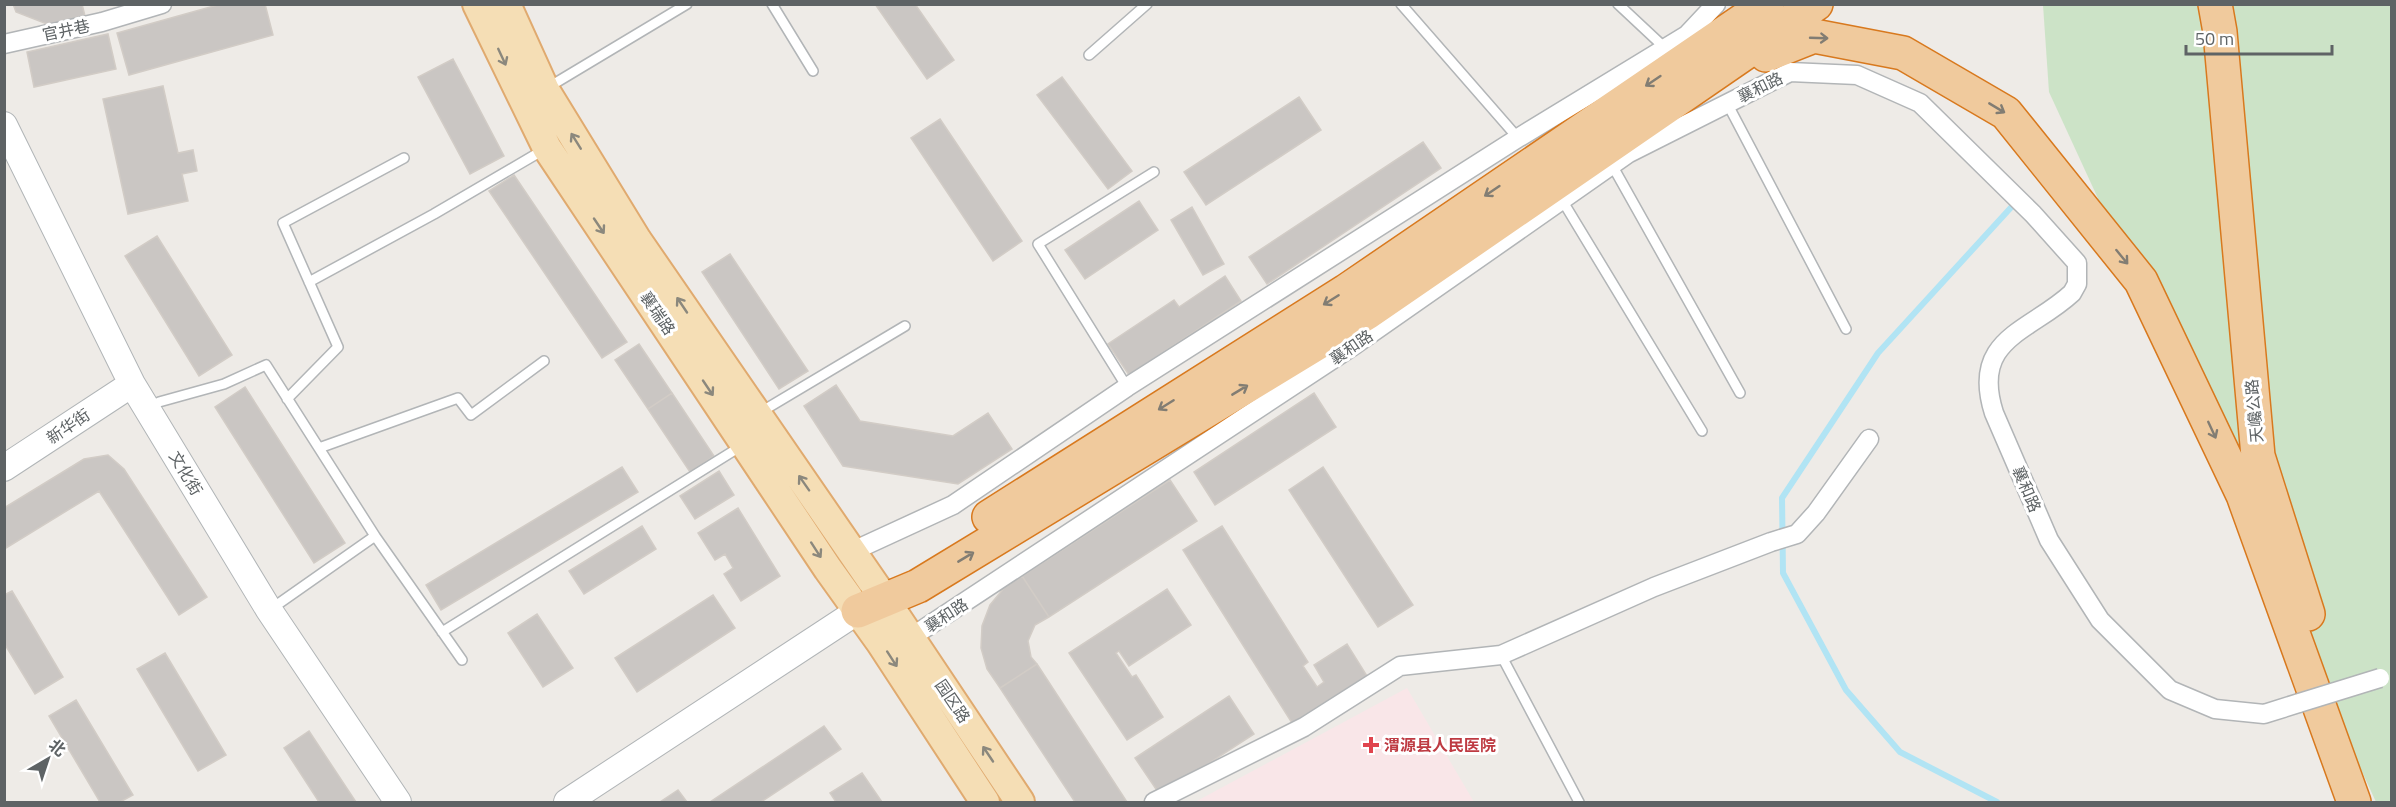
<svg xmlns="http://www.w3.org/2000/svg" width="2396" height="807" viewBox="0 0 2396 807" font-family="'Titillium Web','Noto Sans SC',sans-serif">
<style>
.medical{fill:#f9e6e8}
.green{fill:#cce3c7}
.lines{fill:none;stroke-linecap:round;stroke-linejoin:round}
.stream{stroke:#b1e4f4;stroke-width:6}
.building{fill:#cac6c3;stroke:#d2ccc6;stroke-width:1.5}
.lane-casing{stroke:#b2b5b7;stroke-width:12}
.street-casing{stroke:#b2b5b7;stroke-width:21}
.secondary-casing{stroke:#b1b5b7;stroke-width:28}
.primary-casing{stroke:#e0aa6f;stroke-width:32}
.highway-casing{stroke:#d8791e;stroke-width:36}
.lane{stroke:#fff;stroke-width:9}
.street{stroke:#fff;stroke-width:18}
.secondary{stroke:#fff;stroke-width:26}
.primary{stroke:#f5deb5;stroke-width:28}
.highway{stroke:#f0ca9d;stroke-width:33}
.street-bridge-casing{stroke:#b2b5b7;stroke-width:21;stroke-linecap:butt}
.street-bridge{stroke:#fff;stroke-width:18}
.oneway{stroke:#827d73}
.oneway2{stroke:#8b887d}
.health-dot{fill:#e0444e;stroke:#fff;stroke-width:2}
.labels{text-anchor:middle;stroke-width:6;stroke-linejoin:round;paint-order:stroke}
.street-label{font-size:16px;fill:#5e6365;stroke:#fff}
.health-label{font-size:16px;font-weight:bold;fill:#be3a42;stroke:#fff;text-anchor:start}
</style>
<rect width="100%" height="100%" fill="#eeebe7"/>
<path class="medical" d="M1407,688l67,114h-279z"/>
<path class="green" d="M2043,5h348v797h-15l-327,-710z"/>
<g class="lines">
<path class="stream" d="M1997,802l-97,-50 -54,-62 -63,-117 -1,-75 96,-145 138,-151"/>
</g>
<path class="building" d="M13,4h69l3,12 -33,10 -36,-14z
M221,4h44l8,31 -144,40 -12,-42z
M875,4h40l39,56 -27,19z
M108,34l8,35 -82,18 -7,-35z
M453,59l51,97 -34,18 -52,-97z
M1062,77l70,94 -24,18 -71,-94z
M163,86l15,67 15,-3 4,21 -15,3 6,27 -60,13 -25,-115z
M1299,97l22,33 -115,75 -22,-33z
M940,119l82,122 -29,20 -82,-123z
M1423,142l18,26 -174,116 -18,-27z
M514,175l113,167 -25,16 -113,-167z
M1139,201l19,29 -73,49 -20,-29z
M1192,207l32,57 -21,11 -32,-55z
M157,236l75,119 -33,21 -74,-120z
M730,254l78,117 -29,18 -77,-117z
M1225,276l16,25 -112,74 -21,-31 66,-44 5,7z
M639,344l33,49 -24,16 -33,-49z
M836,385l24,36 93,15 35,-23 24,36 -54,35 -115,-18 -39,-60z
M245,387l100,156 -31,20 -99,-156z
M672,393l42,63 -24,16 -42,-63z
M1314,393l22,34 -121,78 -21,-33z
M108,455l16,14 83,128 -28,18 -80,-124 -93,57 -2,-2v-38l80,-49z
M622,467l16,25 -197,118 -15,-25z
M1323,467l90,138 -35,22 -89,-137z
M719,471l15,24 -39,24 -15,-23z
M1170,480l27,41 -148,96 -27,-41z
M738,508l42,68 -39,25 -17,-27 9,-6 -8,-14 -10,6 -17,-27z
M642,526l14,23 -72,45 -15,-23z
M1222,526l86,136 -5,4 14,21 7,-5 -10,-17 33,-21 20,32 -75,47 -109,-173z
M1022,576l27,41 -14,8 -7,16 3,16 6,7 -37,24 -13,-19 -6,-21 1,-22 8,-21 14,-17z
M1167,589l24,36 -62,41 -10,-15 -3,2 16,24 4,-2 27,42 -36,23 -58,-87z
M12,591l51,86 -28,17 -31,-51v-48z
M713,595l22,33 -98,64 -22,-34z
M537,614l36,54 -30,19 -35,-54z
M165,653l61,102 -28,16 -61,-102z
M1037,664l90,138h-52l-75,-114z
M1229,696l25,38 -94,61 -25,-37z
M76,700l57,95 -13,7h-20l-51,-86z
M824,726l17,23 -80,53h-51z
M309,731l47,71h-37l-35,-54z
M862,773l20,29h-46l-6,-9z
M678,790l9,12h-27z"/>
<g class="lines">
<g class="lane-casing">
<path id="lane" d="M772,4l41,67
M1401,4l117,134
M1618,4l47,44
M1089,55l58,-51
M547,88l140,-84
M1727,103l119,226
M1612,165l128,228
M1562,200l140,231
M309,282l125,-68 111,-65
M1127,387l-89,-143 116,-72
M287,399l51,-52 -55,-124 121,-65
M159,402l65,-18 42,-19 109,171
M759,413l146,-87
M319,448l139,-50 13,17 73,-54
M271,609l104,-73 87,124
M442,632l301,-187
M1501,655l78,147"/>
</g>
<g class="street-casing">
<path id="street" d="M4,44l98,-22 60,-18
M851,552l102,-47 174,-118 391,-249 169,-103 29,-31
M910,638l446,-294 273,-191 161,-81 67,3 63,28 113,111 44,49v21l-5,9c-42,39 -102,45 -78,120l55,127 51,80 70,70 45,19 49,5 35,-11
M1154,802l150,-75 96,-61 101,-11 153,-68 117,-45 26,-8 19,-21 53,-74"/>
</g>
<g class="secondary-casing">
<path id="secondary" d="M4,125l128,259 137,226 129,192
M4,468l128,-84
M567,802l291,-191"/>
</g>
<g class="primary-casing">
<path id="primary" d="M477,4l70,144 281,421 53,74 104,159
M506,4l39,86 92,150 248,360 135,202"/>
</g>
<g class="highway-casing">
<path id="highway" d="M2215,4l5,28 38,424 50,158
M1766,55l48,-19 89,17 103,60 135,168 102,214 111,307
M989,517l357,-226 421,-287
M858,611l60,-25 449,-273 449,-309"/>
</g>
<use href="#lane" class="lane"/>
<use href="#street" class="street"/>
<use href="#secondary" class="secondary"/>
<use href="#primary" class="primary"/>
<use href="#highway" class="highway"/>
<g class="street-bridge-casing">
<path id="street-bridge" d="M2299,703l81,-25"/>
</g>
<use href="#street-bridge" class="street-bridge"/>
</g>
<defs><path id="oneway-shaft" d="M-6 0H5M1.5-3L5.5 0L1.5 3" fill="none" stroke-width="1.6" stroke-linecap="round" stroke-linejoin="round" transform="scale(1.5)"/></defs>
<g class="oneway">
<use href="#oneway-shaft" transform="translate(1819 38) rotate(2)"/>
<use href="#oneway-shaft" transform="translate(1653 81) rotate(146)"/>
<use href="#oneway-shaft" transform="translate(1997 108) rotate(31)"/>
<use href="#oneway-shaft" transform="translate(1492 191) rotate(146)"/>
<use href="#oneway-shaft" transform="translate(2122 257) rotate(51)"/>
<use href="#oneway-shaft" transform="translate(1331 300) rotate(148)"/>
<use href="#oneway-shaft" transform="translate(1240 390) rotate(-31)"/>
<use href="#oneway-shaft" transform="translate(1166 405) rotate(148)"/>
<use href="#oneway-shaft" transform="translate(2212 430) rotate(65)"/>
<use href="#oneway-shaft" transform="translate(966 557) rotate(-31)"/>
</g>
<g class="oneway2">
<use href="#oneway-shaft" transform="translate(502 57) rotate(65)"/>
<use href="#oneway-shaft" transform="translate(576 141) rotate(-122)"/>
<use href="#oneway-shaft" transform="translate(599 226) rotate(56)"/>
<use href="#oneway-shaft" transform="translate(682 305) rotate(-124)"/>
<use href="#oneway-shaft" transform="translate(708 388) rotate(56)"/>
<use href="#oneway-shaft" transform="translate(804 483) rotate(-125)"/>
<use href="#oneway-shaft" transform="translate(816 550) rotate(57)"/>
<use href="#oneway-shaft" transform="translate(892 659) rotate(57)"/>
<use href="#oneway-shaft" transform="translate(988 754) rotate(-124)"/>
</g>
<path class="health-dot" d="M1368 736h6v6h6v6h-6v6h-6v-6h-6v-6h6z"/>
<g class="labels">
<g class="street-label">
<text transform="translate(66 30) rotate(-12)" y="6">官井巷</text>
<text transform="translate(1760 87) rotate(-26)" y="6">襄和路</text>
<text transform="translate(658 313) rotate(56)" y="6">襄瑞路</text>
<text transform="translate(1351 347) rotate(-34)" y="6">襄和路</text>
<text transform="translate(2254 411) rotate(-95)" y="6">天巉公路</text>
<text transform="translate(68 426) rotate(-34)" y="6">新华街</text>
<text transform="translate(186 473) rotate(59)" y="6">文化街</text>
<text transform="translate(2027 489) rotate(67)" y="6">襄和路</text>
<text transform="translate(946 615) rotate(-33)" y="6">襄和路</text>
<text transform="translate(953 701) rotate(56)" y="6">园区路</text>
</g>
<g class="health-label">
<text x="1384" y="751">渭源县人民医院</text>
</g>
</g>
<rect width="2396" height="807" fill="none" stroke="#5e6365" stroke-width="12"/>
<g transform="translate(48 759) rotate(39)" stroke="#ffffff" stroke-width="4.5" paint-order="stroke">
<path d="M0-4.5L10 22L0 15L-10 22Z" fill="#5e6365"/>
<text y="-9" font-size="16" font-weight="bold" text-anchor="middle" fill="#5e6365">北</text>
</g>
<path d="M2186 45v9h146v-9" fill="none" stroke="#5e6365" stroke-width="3"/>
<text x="2195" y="45" font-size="18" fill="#5e6365" stroke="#ffffff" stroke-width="4.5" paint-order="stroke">50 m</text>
</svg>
